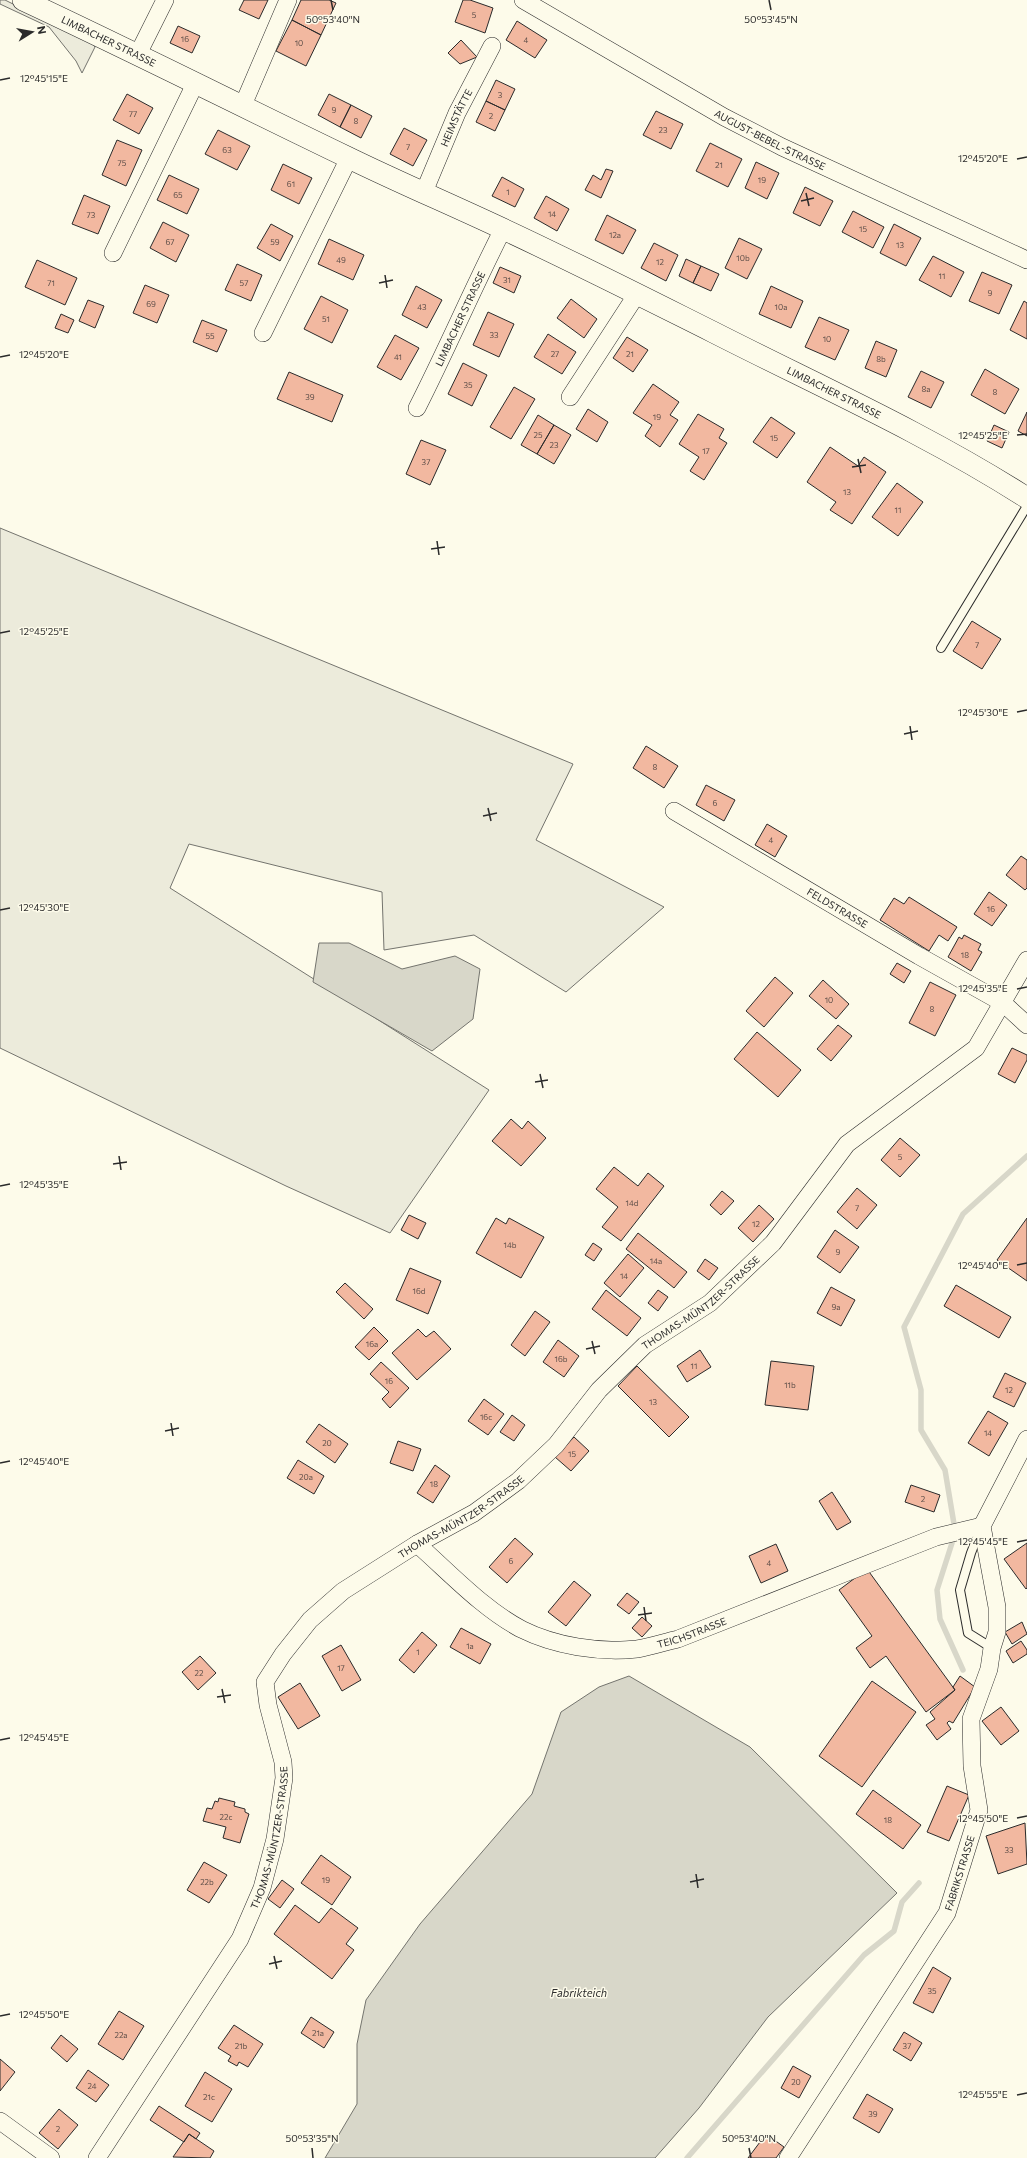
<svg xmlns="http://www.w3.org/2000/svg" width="1027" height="2158" viewBox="0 0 1027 2158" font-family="Commissioner,sans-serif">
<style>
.green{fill:#ecebdb;stroke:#74746e}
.water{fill:#d8d7c9;stroke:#74746e}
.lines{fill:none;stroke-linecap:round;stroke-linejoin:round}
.stream{stroke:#d8d7c9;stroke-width:5.5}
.building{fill:#f2b8a0;stroke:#2b2b2b}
.service-casing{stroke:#2b2b2b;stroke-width:10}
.minor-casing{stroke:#2b2b2b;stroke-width:18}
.tertiary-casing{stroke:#2b2b2b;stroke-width:22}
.service{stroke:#fdfbea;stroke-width:8}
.minor{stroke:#fdfbea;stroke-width:17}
.tertiary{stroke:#fdfbea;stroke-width:21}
.ticks{fill:none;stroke:#2b2b2b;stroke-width:1.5}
.labels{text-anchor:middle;stroke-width:3;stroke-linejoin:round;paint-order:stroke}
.number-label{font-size:8px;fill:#5d4e48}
.street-label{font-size:10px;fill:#2b2b2b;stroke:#fdfbea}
.water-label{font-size:11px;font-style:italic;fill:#2b2b2b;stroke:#fdfbea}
.ticks-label{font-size:10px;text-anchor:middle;fill:#2b2b2b;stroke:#fdfbea;stroke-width:3;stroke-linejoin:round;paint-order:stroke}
</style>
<rect width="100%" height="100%" fill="#fdfbea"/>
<path class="green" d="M0,0h5l88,44 2,3 -13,26 -6,-12 -27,-34 -49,-23z
M0,528l573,236 -37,76 128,67 -98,85 -92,-57 -90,15 -2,-58 -193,-48 -19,44 319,202 -99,143 -104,-47 -286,-138z"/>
<path class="water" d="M319,943h30l53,26 53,-13 25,13 -7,50 -41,32 -119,-69z
M629,1676l121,71 147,146 -129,124 -69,91 -44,50h-330l32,-54v-60l9,-44 54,-76 112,-130 29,-82 38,-25z"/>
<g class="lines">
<path class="stream" d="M963,1670l-23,-51 -3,-29 15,-47 2,-19 -9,-54 -24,-40v-40l-17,-63 59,-113 64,-58
M687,2158l177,-203 30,-24 8,-29 17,-19"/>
</g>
<path class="building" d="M244,0h24l-9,19 -20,-9z
M301,0h28l7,3 -15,32 -29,-15z
M463,0h7l23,8 -8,25 -30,-11z
M292,20l29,15 -15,31 -30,-15z
M517,21l30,19 -12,18 -29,-18z
M178,26l22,10 -8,17 -22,-10z
M461,40l16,17 -17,7 -12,-11z
M496,80l19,9 -10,21 -19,-9z
M127,94l26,14 -14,26 -26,-14z
M329,94l22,11 -11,22 -22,-12z
M486,101l19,9 -10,21 -19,-9z
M351,105l21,11 -11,22 -21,-11z
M656,111l27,13 -12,25 -28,-14z
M404,128l23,12 -14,26 -23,-12z
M218,130l32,16 -13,24 -32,-16z
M117,140l25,10 -16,36 -24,-11z
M710,143l32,16 -14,28 -32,-16z
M756,162l23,11 -12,26 -22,-11z
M283,164l29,14 -13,26 -28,-14z
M606,169l7,2 -12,27 -16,-8 8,-15 8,5z
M169,175l30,14 -12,25 -30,-14z
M502,177l22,12 -9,18 -23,-11z
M805,187l28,14 -13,25 -27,-13z
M84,195l26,11 -12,28 -26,-10z
M546,196l23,13 -12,22 -23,-13z
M853,211l31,16 -11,21 -31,-16z
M607,215l29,15 -13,24 -28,-14z
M163,222l26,13 -13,27 -26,-14z
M271,224l22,12 -13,25 -23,-13z
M894,224l27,14 -15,28 -26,-13z
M739,238l23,11 -15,30 -22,-11z
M329,239l35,16 -11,25 -35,-16z
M654,243l24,12 -12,26 -25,-13z
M933,256l31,16 -13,25 -32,-17z
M686,259l15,7 -8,17 -14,-7z
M37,260l40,18 -12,27 -40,-18z
M237,264l25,11 -11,26 -26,-11z
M701,266l18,8 -8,17 -18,-8z
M500,267l21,9 -7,17 -21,-10z
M982,272l30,13 -13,29 -30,-13z
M145,285l24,10 -12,28 -24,-10z
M416,286l26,14 -15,28 -25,-13z
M771,286l32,15 -12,27 -32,-14z
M321,296l27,14 -16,33 -28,-14z
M571,299l26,20 -13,19 -27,-20z
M88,300l16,6 -9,22 -16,-7z
M1024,301l3,2v36l-17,-9z
M488,312l26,12 -15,33 -26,-12z
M61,314l13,6 -6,13 -13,-5z
M819,317l30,13 -14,30 -30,-13z
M202,320l25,10 -10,22 -24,-10z
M548,334l28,18 -14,22 -28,-17z
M395,335l24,13 -18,32 -24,-13z
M627,337l21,13 -15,22 -20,-14z
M876,341l21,9 -11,27 -21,-9z
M463,363l24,12 -15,31 -24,-12z
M985,369l34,20 -14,25 -34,-19z
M921,371l23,11 -13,26 -23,-11z
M289,372l54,23 -11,27 -55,-23z
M653,384l26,18 -9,13 8,5 -18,27 -15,-11 7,-11 -19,-12z
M514,387l21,12 -24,40 -21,-12z
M588,409l20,13 -11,20 -21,-13z
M1027,412v24l-9,-5z
M698,414l26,15 -5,9 8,5 -23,37 -14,-9 9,-14 -20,-13z
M538,415l16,10 -17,29 -16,-9z
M771,417l24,16 -18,25 -24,-16z
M554,425l17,10 -17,29 -17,-10z
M994,425l15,7 -7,16 -15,-7z
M421,440l25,10 -16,35 -24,-11z
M830,447l28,19 6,-9 22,15 -34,52 -22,-14 6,-8 -29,-20z
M897,483l26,19 -25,34 -26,-19z
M972,621l29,18 -19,30 -29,-18z
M646,746l32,20 -14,22 -31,-20z
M706,785l29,15 -11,21 -28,-16z
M767,824l20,12 -12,21 -20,-12z
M1021,856l6,4v28l-2,2 -19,-15z
M989,892l18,13 -15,21 -18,-12z
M909,897l48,30 -9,14 -9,-6 -10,16 -49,-31 14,-22 10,6z
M964,935l17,9 -3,6 4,2 -11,19 -23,-14 11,-20 3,2z
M897,963l14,8 -7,12 -14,-9z
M775,977l18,16 -29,34 -18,-16z
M823,980l26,24 -13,15 -27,-23z
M930,982l26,13 -21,41 -26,-13z
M838,1025l14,11 -21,25 -14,-12z
M757,1032l44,38 -23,27 -44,-38z
M1012,1048l15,7v5l-12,23 -17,-9z
M511,1119l11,10 6,-8 18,17 -25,28 -29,-25z
M900,1138l20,17 -20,22 -19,-17z
M614,1167l24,19 10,-13 16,13 -43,55 -19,-14 16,-20 -22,-18z
M857,1188l20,17 -20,24 -20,-17z
M722,1191l12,10 -13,14 -11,-10z
M759,1205l15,14 -21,23 -15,-14z
M409,1215l17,8 -8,16 -17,-9z
M496,1218l10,6 3,-6 35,19 -23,41 -45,-25z
M1027,1218v63l-30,-21z
M835,1230l24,17 -19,26 -23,-16z
M638,1233l49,39 -13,16 -48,-39z
M593,1243l9,6 -8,12 -9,-6z
M628,1254l16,14 -24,29 -16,-14z
M705,1259l13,9 -9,12 -12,-9z
M410,1268l31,13 -13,33 -32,-14z
M345,1283l28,26 -9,10 -28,-27z
M956,1285l55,32 -12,21 -55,-32z
M831,1287l24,13 -14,26 -24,-13z
M606,1290l35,28 -14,18 -35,-27z
M658,1290l10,7 -10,14 -10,-8z
M535,1311l15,11 -25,34 -14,-11z
M374,1327l14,14 -19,19 -14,-13z
M418,1329l8,8 8,-6 17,18 -34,31 -25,-27z
M558,1340l21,16 -15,21 -21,-15z
M700,1350l11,17 -24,15 -10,-16z
M771,1361l43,5 -6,44 -43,-5z
M381,1362l28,26 -19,20 -8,-9 7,-7 -19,-18z
M637,1366l52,51 -20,20 -51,-51z
M1005,1373l21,10 -12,24 -21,-10z
M484,1399l20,15 -16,21 -20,-14z
M988,1411l20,12 -19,33 -21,-13z
M512,1415l13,10 -11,16 -14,-9z
M319,1424l29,20 -13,19 -29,-21z
M574,1437l15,14 -18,20 -16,-14z
M398,1441l23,8 -8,22 -23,-8z
M298,1460l26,16 -10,18 -27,-16z
M435,1465l15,11 -17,27 -16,-10z
M911,1485l29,10 -6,17 -29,-10z
M832,1492l19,30 -14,8 -18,-29z
M515,1538l18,16 -26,29 -18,-16z
M1027,1543v45l-1,1 -22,-30z
M776,1544l12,27 -27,12 -12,-27z
M867,1569l88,121 -29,22 -40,-56 -16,12 -14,-20 16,-12 -33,-46z
M574,1581l17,14 -25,31 -18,-14z
M627,1593l12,9 -10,12 -12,-9z
M642,1617l10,9 -10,11 -10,-9z
M1022,1622l5,12 -15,10 -7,-12z
M461,1628l30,16 -11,20 -30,-17z
M422,1632l15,13 -23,28 -15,-13z
M1021,1641l6,9v4l-14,9 -7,-12z
M341,1645l20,35 -19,11 -20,-35z
M200,1656l16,17 -18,17 -16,-18z
M960,1676l15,11 -22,36 -4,-2 -2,2 4,6 -14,11 -11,-15 9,-6 -5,-7 25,-22 -2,-3z
M872,1681l44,31 -54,75 -43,-31z
M300,1683l20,33 -22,13 -20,-32z
M1001,1707l18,24 -18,14 -19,-24z
M947,1786l22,9 -20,46 -22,-9z
M873,1790l48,35 -18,24 -47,-35z
M219,1798l16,4 -1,4 11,3v3l4,2 -9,29 -17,-5 3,-11 -23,-6 4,-13 5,1 3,-8 3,1z
M1025,1823l2,41 -29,10 -12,-38z
M321,1855l30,22 -19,28 -31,-22z
M204,1862l23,13 -18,28 -22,-13z
M282,1880l12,9 -14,19 -12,-9z
M295,1905l24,18 12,-15 27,20 -12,16 8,6 -22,29 -58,-45z
M933,1967l18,11 -18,35 -20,-10z
M119,2011l25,15 -21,34 -25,-16z
M311,2017l23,15 -10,16 -23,-15z
M234,2025l29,19 -15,23 -9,-5 -2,4 -9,-5 3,-5 -13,-8z
M904,2032l18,11 -11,18 -18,-11z
M61,2035l17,14 -11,13 -16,-14z
M0,2059l15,13 -15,19z
M793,2066l18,10 -12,22 -18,-10z
M88,2070l21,15 -13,17 -20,-14z
M205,2072l27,17 -20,33 -27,-16z
M867,2094l26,15 -14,24 -26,-15z
M159,2106l41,27 -4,6 -7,-5 -5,8 -34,-22z
M59,2109l19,16 -20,24 -19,-16z
M189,2134l25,17 -4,7 -37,-1z
M766,2134l18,13 -8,11h-28z"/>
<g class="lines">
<g class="service-casing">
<path id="service" d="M941,648l86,-142
M980,1530l-9,23 -11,37 8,43 24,15"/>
</g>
<g class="minor-casing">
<g id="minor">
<path id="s1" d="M523,0l201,117 58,30 245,113"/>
<path d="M138,54l27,-54"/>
<path d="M243,105l45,-105"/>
<path id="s2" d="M424,192l33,-79 35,-67"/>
<path d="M113,253l82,-169"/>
<path d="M263,333l86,-175"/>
<path d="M570,397l67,-103"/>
<path id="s3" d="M417,408c30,-59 56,-120 86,-179"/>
<path id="s4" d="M674,811l245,145 84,47 24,22"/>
<path id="s5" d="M417,1544c33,29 65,64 104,85 34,17 78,24 116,20 13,-2 28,-7 41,-10l258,-102 46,-11"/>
<path d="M0,2121l51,37"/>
<path id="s6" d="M97,2158l143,-219 22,-51 13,-49 9,-61 -1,-16 -15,-57 -3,-23 18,-28 27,-34 33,-29 74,-47 57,-31 44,-32 38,-36 43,-55 46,-45 65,-42 63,-60 74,-99 129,-96 51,-88"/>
<path id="s7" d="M788,2158l159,-245 32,-103 -7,-44 -1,-47 18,-50 3,-21 5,-16v-25l-15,-81 45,-87"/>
</g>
</g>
<g class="tertiary-casing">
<g id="tertiary">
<path id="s8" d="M23,0c109,51 216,105 324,157 51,25 103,47 154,71 71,33 142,69 212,104 106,54 214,102 314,166"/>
</g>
</g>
<use href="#service" class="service"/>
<use href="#minor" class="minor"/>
<use href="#tertiary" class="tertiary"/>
</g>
<path class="ticks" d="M331,0l2,10M769,0l2,10M0,80l10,-2M1017,159l10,-2M806,193l3,13M801,201l13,-3M385,275l2,13M379,283l14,-3M0,357l10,-2M1017,435l10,-1M858,459l3,14M852,467l14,-2M437,541l2,14M431,549l14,-2M0,633l10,-2M1017,712l10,-2M910,726l2,14M904,734l14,-3M488,808l3,13M483,816l14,-3M0,910l10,-2M1017,989l10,-2M540,1074l3,14M535,1082l13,-2M119,1156l2,14M113,1164l14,-2M0,1186l10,-2M1017,1265l10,-2M592,1341l3,13M586,1349l14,-3M171,1423l2,13M165,1431l14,-3M0,1463l10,-2M1017,1542l10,-2M644,1607l2,14M638,1615l14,-2M222,1689l3,14M217,1697l14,-2M0,1740l10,-2M1017,1818l10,-2M696,1874l2,14M690,1882l14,-3M274,1956l3,13M269,1964l13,-3M0,2016l10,-2M1017,2095l10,-2M312,2148l1,10M749,2148l2,10"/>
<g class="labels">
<g class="number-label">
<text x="474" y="18">5</text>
<text x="185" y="42">16</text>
<text x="526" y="43">4</text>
<text x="299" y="46">10</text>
<text x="500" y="98">3</text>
<text x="334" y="113">9</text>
<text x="133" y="117">77</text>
<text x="491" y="119">2</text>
<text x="356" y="124">8</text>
<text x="663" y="133">23</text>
<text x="408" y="150">7</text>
<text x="227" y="153">63</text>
<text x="122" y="166">75</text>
<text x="719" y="168">21</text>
<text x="762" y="183">19</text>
<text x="291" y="187">61</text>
<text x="508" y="195">1</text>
<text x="178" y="198">65</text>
<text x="552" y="217">14</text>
<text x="91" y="218">73</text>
<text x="863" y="232">15</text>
<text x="615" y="238">12a</text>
<text x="170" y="245">67</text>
<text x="275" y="245">59</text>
<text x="900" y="248">13</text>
<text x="743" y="261">10b</text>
<text x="341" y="263">49</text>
<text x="660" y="265">12</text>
<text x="942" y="279">11</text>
<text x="507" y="283">31</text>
<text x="51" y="286">71</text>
<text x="244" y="286">57</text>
<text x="990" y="296">9</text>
<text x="151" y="307">69</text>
<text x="422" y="310">43</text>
<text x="781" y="310">10a</text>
<text x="326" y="322">51</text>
<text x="494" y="338">33</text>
<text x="210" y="339">55</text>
<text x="827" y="342">10</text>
<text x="555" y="357">27</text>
<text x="630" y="357">21</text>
<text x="398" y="360">41</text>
<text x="881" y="362">8b</text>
<text x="468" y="388">35</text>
<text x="926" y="392">8a</text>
<text x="995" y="395">8</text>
<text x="310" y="400">39</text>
<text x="657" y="420">19</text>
<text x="538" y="438">25</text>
<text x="774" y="441">15</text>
<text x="554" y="448">23</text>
<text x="706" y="454">17</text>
<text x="426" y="465">37</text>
<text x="847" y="495">13</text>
<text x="898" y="513">11</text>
<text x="977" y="648">7</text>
<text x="655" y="770">8</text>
<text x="715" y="806">6</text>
<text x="771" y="843">4</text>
<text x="991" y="912">16</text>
<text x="965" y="958">18</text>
<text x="829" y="1003">10</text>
<text x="932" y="1012">8</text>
<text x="900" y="1160">5</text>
<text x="632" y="1206">14d</text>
<text x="857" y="1211">7</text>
<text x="756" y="1227">12</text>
<text x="510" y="1248">14b</text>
<text x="838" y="1255">9</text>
<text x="656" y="1264">14a</text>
<text x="624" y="1279">14</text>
<text x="419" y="1294">16d</text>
<text x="836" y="1310">9a</text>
<text x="372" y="1347">16a</text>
<text x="561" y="1362">16b</text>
<text x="694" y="1369">11</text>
<text x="389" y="1384">16</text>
<text x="790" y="1388">11b</text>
<text x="1009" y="1393">12</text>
<text x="653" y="1405">13</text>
<text x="486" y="1420">16c</text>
<text x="988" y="1436">14</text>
<text x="327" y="1446">20</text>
<text x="572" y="1457">15</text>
<text x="306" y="1480">20a</text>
<text x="434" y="1487">18</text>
<text x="923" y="1502">2</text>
<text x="511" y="1564">6</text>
<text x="769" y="1566">4</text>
<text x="470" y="1649">1a</text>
<text x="418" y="1655">1</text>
<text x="341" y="1671">17</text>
<text x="199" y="1676">22</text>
<text x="226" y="1820">22c</text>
<text x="888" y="1823">18</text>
<text x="1009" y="1853">33</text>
<text x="326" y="1883">19</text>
<text x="207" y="1885">22b</text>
<text x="932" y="1994">35</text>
<text x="318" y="2036">21a</text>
<text x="121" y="2038">22a</text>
<text x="241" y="2049">21b</text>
<text x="907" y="2049">37</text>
<text x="796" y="2085">20</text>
<text x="92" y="2089">24</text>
<text x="209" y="2100">21c</text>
<text x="873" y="2117">39</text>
<text x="58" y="2132">2</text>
</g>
<g class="street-label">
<text dy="4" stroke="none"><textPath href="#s8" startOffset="95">LIMBACHER STRASSE</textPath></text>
<text dy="4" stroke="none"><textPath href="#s2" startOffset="81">HEIMSTÄTTE</textPath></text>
<text dy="4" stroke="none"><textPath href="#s1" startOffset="284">AUGUST-BEBEL-STRASSE</textPath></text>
<text dy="4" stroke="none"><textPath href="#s3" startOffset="99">LIMBACHER STRASSE</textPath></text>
<text dy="4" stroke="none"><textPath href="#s8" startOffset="901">LIMBACHER STRASSE</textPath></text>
<text dy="4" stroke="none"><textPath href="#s4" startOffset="190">FELDSTRASSE</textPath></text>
<text dy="4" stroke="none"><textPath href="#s6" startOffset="1112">THOMAS-MÜNTZER-STRASSE</textPath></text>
<text dy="4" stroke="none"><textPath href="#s6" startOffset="788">THOMAS-MÜNTZER-STRASSE</textPath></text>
<text dy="4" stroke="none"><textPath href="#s5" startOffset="311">TEICHSTRASSE</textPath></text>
<text dy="4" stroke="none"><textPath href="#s6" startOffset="368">THOMAS-MÜNTZER-STRASSE</textPath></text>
<text dy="4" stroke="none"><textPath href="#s7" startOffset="334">FABRIKSTRASSE</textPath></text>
</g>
<g class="water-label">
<text x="579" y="1997">Fabrikteich</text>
</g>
</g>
<g class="ticks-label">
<text x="333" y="23">50°53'40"N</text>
<text x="771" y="23">50°53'45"N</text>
<text x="44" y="82">12°45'15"E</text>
<text x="983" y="162">12°45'20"E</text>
<text x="44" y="358">12°45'20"E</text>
<text x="983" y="439">12°45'25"E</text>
<text x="44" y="635">12°45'25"E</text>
<text x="983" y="716">12°45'30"E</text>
<text x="44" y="911">12°45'30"E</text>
<text x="983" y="992">12°45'35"E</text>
<text x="44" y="1188">12°45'35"E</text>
<text x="983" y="1269">12°45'40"E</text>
<text x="44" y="1465">12°45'40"E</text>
<text x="983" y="1545">12°45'45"E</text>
<text x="44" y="1741">12°45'45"E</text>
<text x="983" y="1822">12°45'50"E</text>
<text x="44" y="2018">12°45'50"E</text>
<text x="983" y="2098">12°45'55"E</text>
<text x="312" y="2142">50°53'35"N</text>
<text x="749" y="2142">50°53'40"N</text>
</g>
<g transform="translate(32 32) rotate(79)" stroke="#fdfbea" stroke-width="3" paint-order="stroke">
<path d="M0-3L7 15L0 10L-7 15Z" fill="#2b2b2b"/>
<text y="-6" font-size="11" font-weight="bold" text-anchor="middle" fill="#2b2b2b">N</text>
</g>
</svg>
